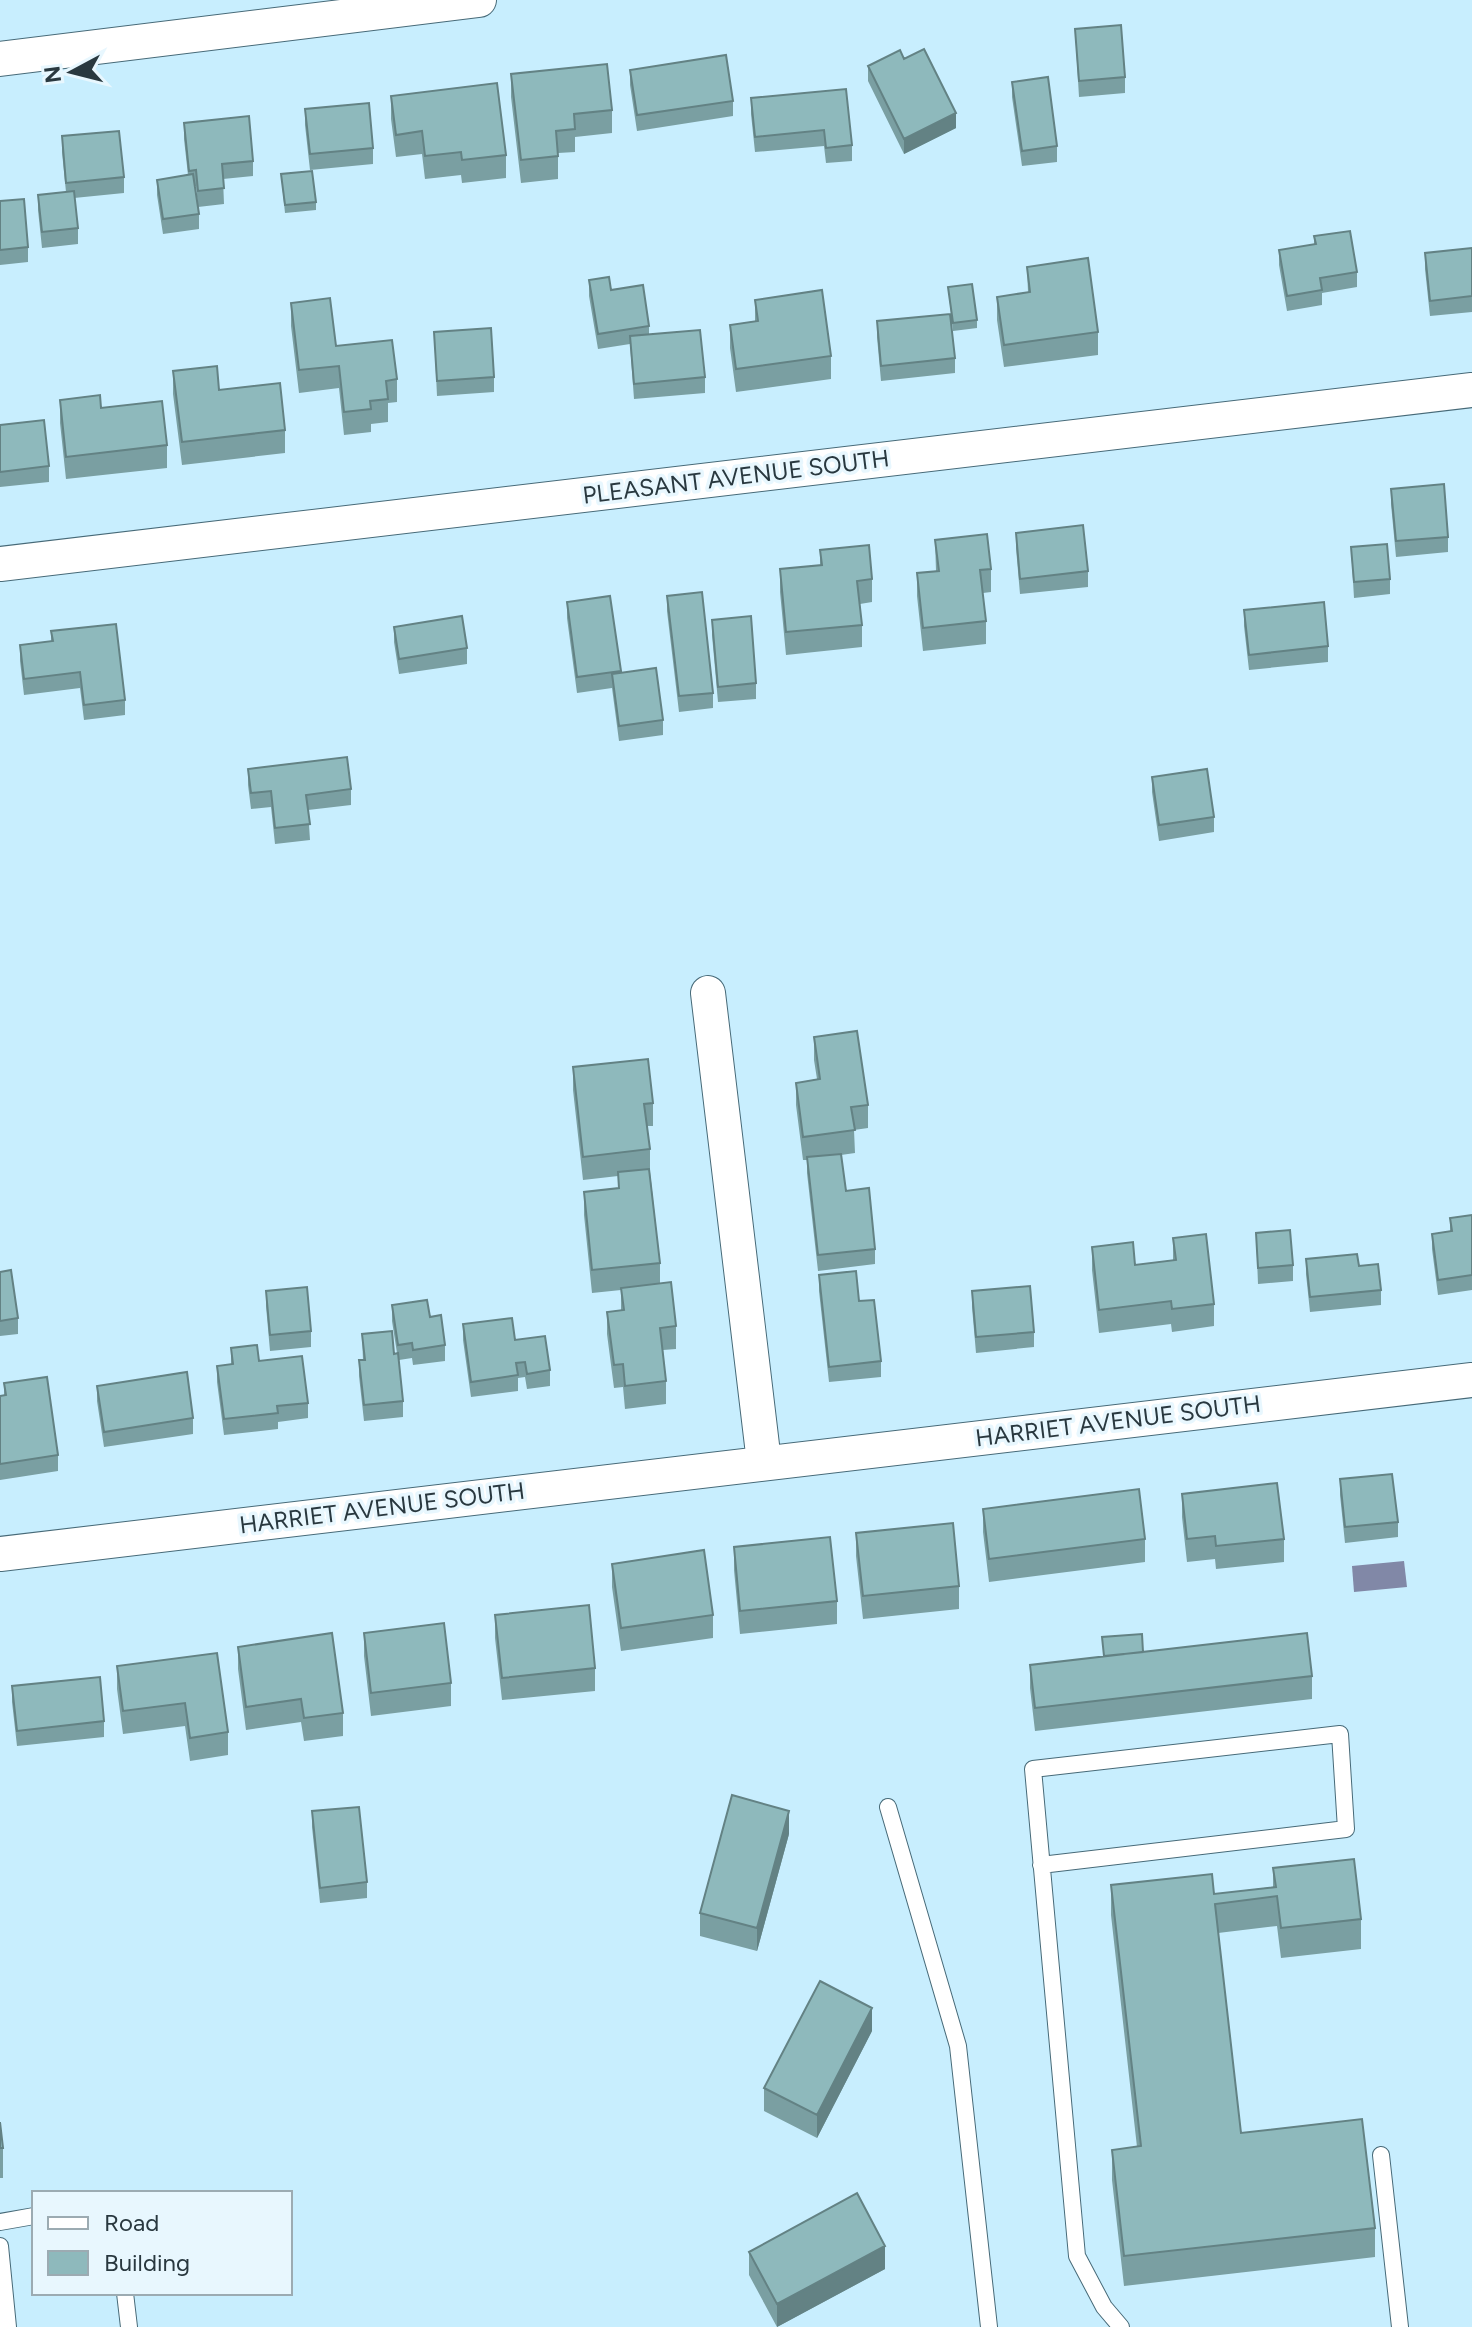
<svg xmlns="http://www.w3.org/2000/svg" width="1472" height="2327" viewBox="0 0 1472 2327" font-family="Figtree,sans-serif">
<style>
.water{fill:#8188a7}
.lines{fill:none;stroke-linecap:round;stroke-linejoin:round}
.lane-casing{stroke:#476a78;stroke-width:18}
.street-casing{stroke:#476a78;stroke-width:36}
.lane{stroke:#fff;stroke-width:16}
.street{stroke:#fff;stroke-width:34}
.wall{fill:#7a9fa2}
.shaded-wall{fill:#638284}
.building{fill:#8eb9bc;stroke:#638284;stroke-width:2}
.labels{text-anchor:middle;stroke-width:7;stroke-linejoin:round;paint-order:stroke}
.street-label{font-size:24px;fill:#29383f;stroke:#e8f7fe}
</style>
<rect width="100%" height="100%" fill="#c8eefe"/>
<path class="water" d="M1404,1561l3,26 -53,5 -2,-26z"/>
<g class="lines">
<g class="lane-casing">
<path id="lane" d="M888,1807l70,239 31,281
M1041,1865l305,-36 -6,-95 -307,35 44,487 27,51 17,20
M1381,2155l19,172
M0,2222l34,-6
M0,2246l8,81
M125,2293l4,34"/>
</g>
<g class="street-casing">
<path id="street" d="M0,59l479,-59
M0,564l1472,-174
M708,993l56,469
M0,1554l1472,-174"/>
</g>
<use href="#lane" class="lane"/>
<use href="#street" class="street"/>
</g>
<path class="wall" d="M1075,29l50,48v16l-46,4z
M904,59l52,69 -52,26 -36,-73v-15z
M630,70l103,31v15l-96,15 -7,-46z
M511,74l101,36v23l-37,4v15l-17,1v26l-37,4 -10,-86z
M1012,82l45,64v16l-35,4 -10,-69z
M846,89l6,56v16l-26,2 -2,-17 -69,6 -4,-38v-16z
M391,96l115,59v23l-44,5 -1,-8 -36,4 -3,-25 -26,3 -5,-38z
M305,109l68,39v16l-63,6 -5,-45z
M184,123l69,38v15l-30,3 1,25 -26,3 -2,-21h-2l5,28v15l-36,5 -6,-39v-15l31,-5 -4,-36z
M62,136l62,41v16l-50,5 4,30v16l-36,4 -4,-38v-15l28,-3 -4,-40z
M281,174l35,28v8l-31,3z
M0,201l28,46v15l-28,3z
M1314,236l43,36v15l-35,6v12l-35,6 -8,-46v-15l35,-5z
M1472,248v64l-42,4 -5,-47v-16z
M1027,267l71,65v23l-94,12 -7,-47v-23l31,-5z
M589,280l22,10 38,36v9l56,42v16l-71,6 -4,-55 -32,5 -9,-53z
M948,287l29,33v8l-24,3z
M755,300l76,56v23l-95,13 -6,-44v-23l25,-4z
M291,303l45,43 61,33v23l-9,1v19l-17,2v8l-27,3 -5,-47 -40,5 -8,-67z
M877,321l78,37v15l-74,8 -4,-44z
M434,332l60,45v15l-57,4z
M173,371l46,19 66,40v23l-103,12 -9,-71z
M60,400l107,45v23l-101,11 -6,-56z
M0,425l49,41v16l-49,5z
M1391,489l57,48v15l-52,5 -5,-53z
M1016,533l72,38v16l-68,7 -4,-46z
M935,540l56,29v23l-8,1 3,28v23l-63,7 -6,-55v-23l19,-2z
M1351,547l39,32v15l-36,4z
M820,550l52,29v23l-12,2 2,21v22l-76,8 -6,-63v-23l40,-4z
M610,596l11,77 42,47v15l-44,6 -7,-53 -35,5 -10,-75v-16z
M667,596l46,97v15l-34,4 -12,-101z
M1244,610l84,36v16l-79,8 -5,-44z
M712,620l44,63v16l-38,3 -6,-67z
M394,627l73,21v16l-68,10 -5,-32z
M51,631l74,69v15l-41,5 -4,-32 -56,7 -4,-34v-16l31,-4z
M248,769l103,20v16l-43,5 2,30 -35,4 -4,-37 -20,2 -3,-24z
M1152,777l62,40v15l-55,9 -7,-49z
M814,1037l54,68v23l-14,2 1,23 -14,2 5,36 29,58v15l-57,7 -11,-98v-13h-4l-7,-55v-22l21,-4 -3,-19z
M573,1067l80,36v23h-6l3,23v23l10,91v20l16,43v23l-13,1 3,31v23l-41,5 -2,-22 -9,1 -7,-54v-22l14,-2v-20l-29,3 -8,-78v-23l34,-3v-13l-35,4 -10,-90z
M1472,1215v75l-34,5 -6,-46v-15l18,-3v-13z
M1256,1233l37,32v16l-35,3z
M1173,1238l41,66v22l-42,6 -1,-8 -72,9 -7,-63v-23l43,18 38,-5z
M1306,1259l53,7 22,24v15l-71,7 -4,-38z
M0,1272l18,46v16l-18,2z
M819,1275l40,26 22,60v16l-52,5 -10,-91z
M266,1291l45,40v16l-41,4 -4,-45z
M972,1291l62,41v15l-58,6 -4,-46z
M392,1305l38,12 15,28v16l-32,4 -1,-7 -13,2 4,41v16l-39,4 -5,-45v-16h4l-1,-26 32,20 3,-1 -5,-32z
M463,1324l52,16 35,30v16l-23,3 -2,-12 -7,1v13l-47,6 -8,-57z
M231,1348l28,13 49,42v15l-30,4v7l-54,6 -7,-53v-16l14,-2z
M4,1383l54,72v16l-58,9v-84l4,-1z
M97,1386l96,32v16l-89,13 -7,-46z
M1340,1479l58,43v15l-53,6 -5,-48z
M1182,1494l102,45v23l-68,7 -1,-10 -28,3 -5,-45z
M983,1509l162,30v23l-156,20 -6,-50z
M856,1533l103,53v23l-96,10 -7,-63z
M734,1547l103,54v23l-97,10 -6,-64z
M612,1564l101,51v23l-92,13 -9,-64z
M495,1615l100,53v23l-93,9 -7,-62z
M364,1633l87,50v23l-80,10 -7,-60z
M1102,1637l41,15 169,24v23l-277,32 -5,-43v-23l74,-8z
M238,1647l105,66v23l-39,5 -3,-19 -55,8 -8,-61z
M217,1653l11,79v23l-38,6 -5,-35 -62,8 -6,-45v-23z
M12,1686l92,35v16l-87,9 -5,-44z
M312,1811l55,71v16l-47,5 -8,-76z
M789,1834l-32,117 -57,-15v-23z
M1273,1868l88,51v30l-80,9 -4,-32 -59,7 23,200 134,95v29l-251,29 -12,-106v-30l25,-3 -26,-232v-30l103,9 59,-7z
M872,2031l-55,107 -53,-27v-23z
M0,2122l3,26v30h-3z
M749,2252l136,17 -108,58 -28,-52z"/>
<path class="shaded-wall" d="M956,113v15l-52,26v-15z
M789,1811v23l-32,117v-23z
M872,2008v23l-55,107v-23z
M885,2246v23l-108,58v-23z"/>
<path class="building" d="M1121,25l4,52 -46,4 -4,-52z
M924,49l32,64 -52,26 -36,-73 32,-16 4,9z
M726,55l7,46 -96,14 -7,-45z
M607,64l5,46 -38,4 1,15 -19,2 2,25 -37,4 -10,-86z
M1048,77l9,69 -35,5 -10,-69z
M497,83l9,72 -44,5 -1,-8 -36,4 -3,-25 -26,4 -5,-39z
M846,89l6,56 -26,3 -2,-18 -69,7 -4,-39z
M369,103l4,45 -63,6 -5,-45z
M249,116l4,45 -31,3 2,24 -26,3 -2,-21 -7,1 -5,-48z
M119,131l5,46 -58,6 -4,-47z
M312,171l4,31 -31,3 -4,-31z
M193,174l6,40 -36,5 -6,-39z
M74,191l4,37 -36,4 -4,-37z
M24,199l4,48 -28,3v-49z
M1350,231l7,41 -37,6 2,12 -35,6 -8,-46 37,-6 -2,-8z
M1472,248v48l-42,5 -5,-48z
M1088,258l10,74 -94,13 -7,-48 33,-5 -3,-25z
M609,277l2,13 32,-5 6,41 -51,8 -9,-54z
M972,284l5,36 -24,3 -5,-36z
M822,290l9,66 -95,13 -6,-44 28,-4 -3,-21z
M330,298l6,48 56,-6 5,39 -11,2 2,18 -18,2 1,8 -27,3 -5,-46 -40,4 -8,-67z
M950,314l5,44 -74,8 -4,-45z
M491,328l3,49 -57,4 -3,-49z
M700,330l5,47 -71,7 -4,-48z
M217,366l2,24 61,-7 5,47 -103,12 -9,-71z
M100,395l1,13 61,-7 5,44 -101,12 -6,-57z
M44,420l5,46 -49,6v-47z
M1444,484l4,53 -52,4 -5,-52z
M1083,525l5,46 -68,8 -4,-46z
M987,534l4,35 -11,1 6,51 -63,7 -6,-55 22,-2 -4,-31z
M1387,544l3,35 -36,3 -3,-35z
M869,545l3,34 -15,2 5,44 -76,7 -6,-63 42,-4 -2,-15z
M702,592l11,101 -34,3 -12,-100z
M610,596l11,75 -44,6 -10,-75z
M1324,602l4,44 -79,9 -5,-45z
M462,616l5,32 -68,11 -5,-32z
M751,616l5,67 -38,4 -6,-67z
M116,624l9,76 -41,5 -4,-33 -56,7 -4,-34 33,-4 -2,-10z
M656,668l7,52 -44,6 -7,-52z
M347,757l4,32 -45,6 4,29 -35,4 -4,-37 -20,2 -3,-24z
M1207,769l7,48 -55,8 -7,-48z
M857,1031l11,74 -17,2 4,23 -52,7 -7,-54 24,-4 -6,-42z
M648,1059l5,44 -9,1 6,45 -67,8 -10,-90z
M841,1154l5,37 23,-3 6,61 -57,6 -11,-98z
M649,1169l11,94 -68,7 -8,-78 35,-4 -1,-16z
M1472,1215v60l-34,5 -6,-46 20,-3 -2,-13z
M1290,1230l3,35 -35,3 -2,-35z
M1206,1234l8,70 -42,5 -1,-8 -72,9 -7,-63 41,-5 2,23 41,-5 -3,-22z
M1357,1254l2,12 19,-2 3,26 -71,7 -4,-38z
M11,1270l7,48 -18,3v-49z
M856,1271l3,30 15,-1 7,61 -52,6 -10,-92z
M671,1282l5,44 -16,2 6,53 -41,5 -2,-22 -9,1 -7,-53 17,-2 -3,-22z
M1030,1286l4,46 -58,5 -4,-46z
M307,1287l4,44 -41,4 -4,-44z
M427,1300l3,17 11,-2 4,30 -32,5 -1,-7 -14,2 -6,-40z
M512,1318l3,22 30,-4 5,34 -23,4 -2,-12 -9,1 2,12 -47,7 -8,-58z
M392,1331l2,23 4,-1 5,48 -39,4 -5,-45h6l-3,-26z
M257,1345l2,16 43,-5 6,47 -31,3 1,7 -54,6 -7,-53 16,-2 -2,-16z
M187,1372l6,46 -89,14 -7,-46z
M47,1377l11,78 -58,9v-68l6,-1 -2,-12z
M1392,1474l6,48 -53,5 -5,-48z
M1277,1483l7,56 -68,7 -1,-10 -28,3 -5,-45z
M1139,1489l6,50 -156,20 -6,-50z
M953,1523l6,63 -96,10 -7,-63z
M830,1537l7,64 -97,10 -6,-64z
M704,1550l9,65 -92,13 -9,-64z
M589,1605l6,63 -93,10 -7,-63z
M444,1623l7,60 -80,10 -7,-60z
M332,1633l11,80 -39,5 -3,-19 -55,8 -8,-60z
M1307,1633l5,43 -277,32 -5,-43z
M1142,1634l1,18 -39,4 -2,-19z
M217,1653l11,79 -38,6 -5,-35 -62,8 -6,-45z
M100,1677l4,44 -87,10 -5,-45z
M732,1795l57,16 -32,117 -57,-15z
M359,1807l8,75 -47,6 -8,-77z
M1354,1859l7,60 -80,9 -4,-32 -62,8 26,229 121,-14 13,109 -251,28 -12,-106 29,-4 -30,-261 101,-11 2,20 62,-7 -3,-19z
M820,1981l52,27 -55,107 -53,-27z
M0,2122l3,26h-3z
M857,2193l28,53 -108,58 -28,-52z"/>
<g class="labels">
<g class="street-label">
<text transform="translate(736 477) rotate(-7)" y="8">PLEASANT AVENUE SOUTH</text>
<text transform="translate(1118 1421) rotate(-7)" y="8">HARRIET AVENUE SOUTH</text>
<text transform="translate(382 1508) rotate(-7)" y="8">HARRIET AVENUE SOUTH</text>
</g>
</g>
<rect x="32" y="2191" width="260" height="104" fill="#e8f7fe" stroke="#9cabb2" stroke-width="2"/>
<rect x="48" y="2217" width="40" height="12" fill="#ffffff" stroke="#9cabb2" stroke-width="2"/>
<text x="104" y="2231" font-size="24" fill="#29383f">Road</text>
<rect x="48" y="2251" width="40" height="24" fill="#8eb9bc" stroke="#9cabb2" stroke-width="2"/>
<text x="104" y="2271" font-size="24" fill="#29383f">Building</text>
<g transform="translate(72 72) rotate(263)" stroke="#e8f7fe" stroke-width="6" paint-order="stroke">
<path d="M0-6L14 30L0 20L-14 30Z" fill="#29383f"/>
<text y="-12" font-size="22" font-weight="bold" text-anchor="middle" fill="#29383f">N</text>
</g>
</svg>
